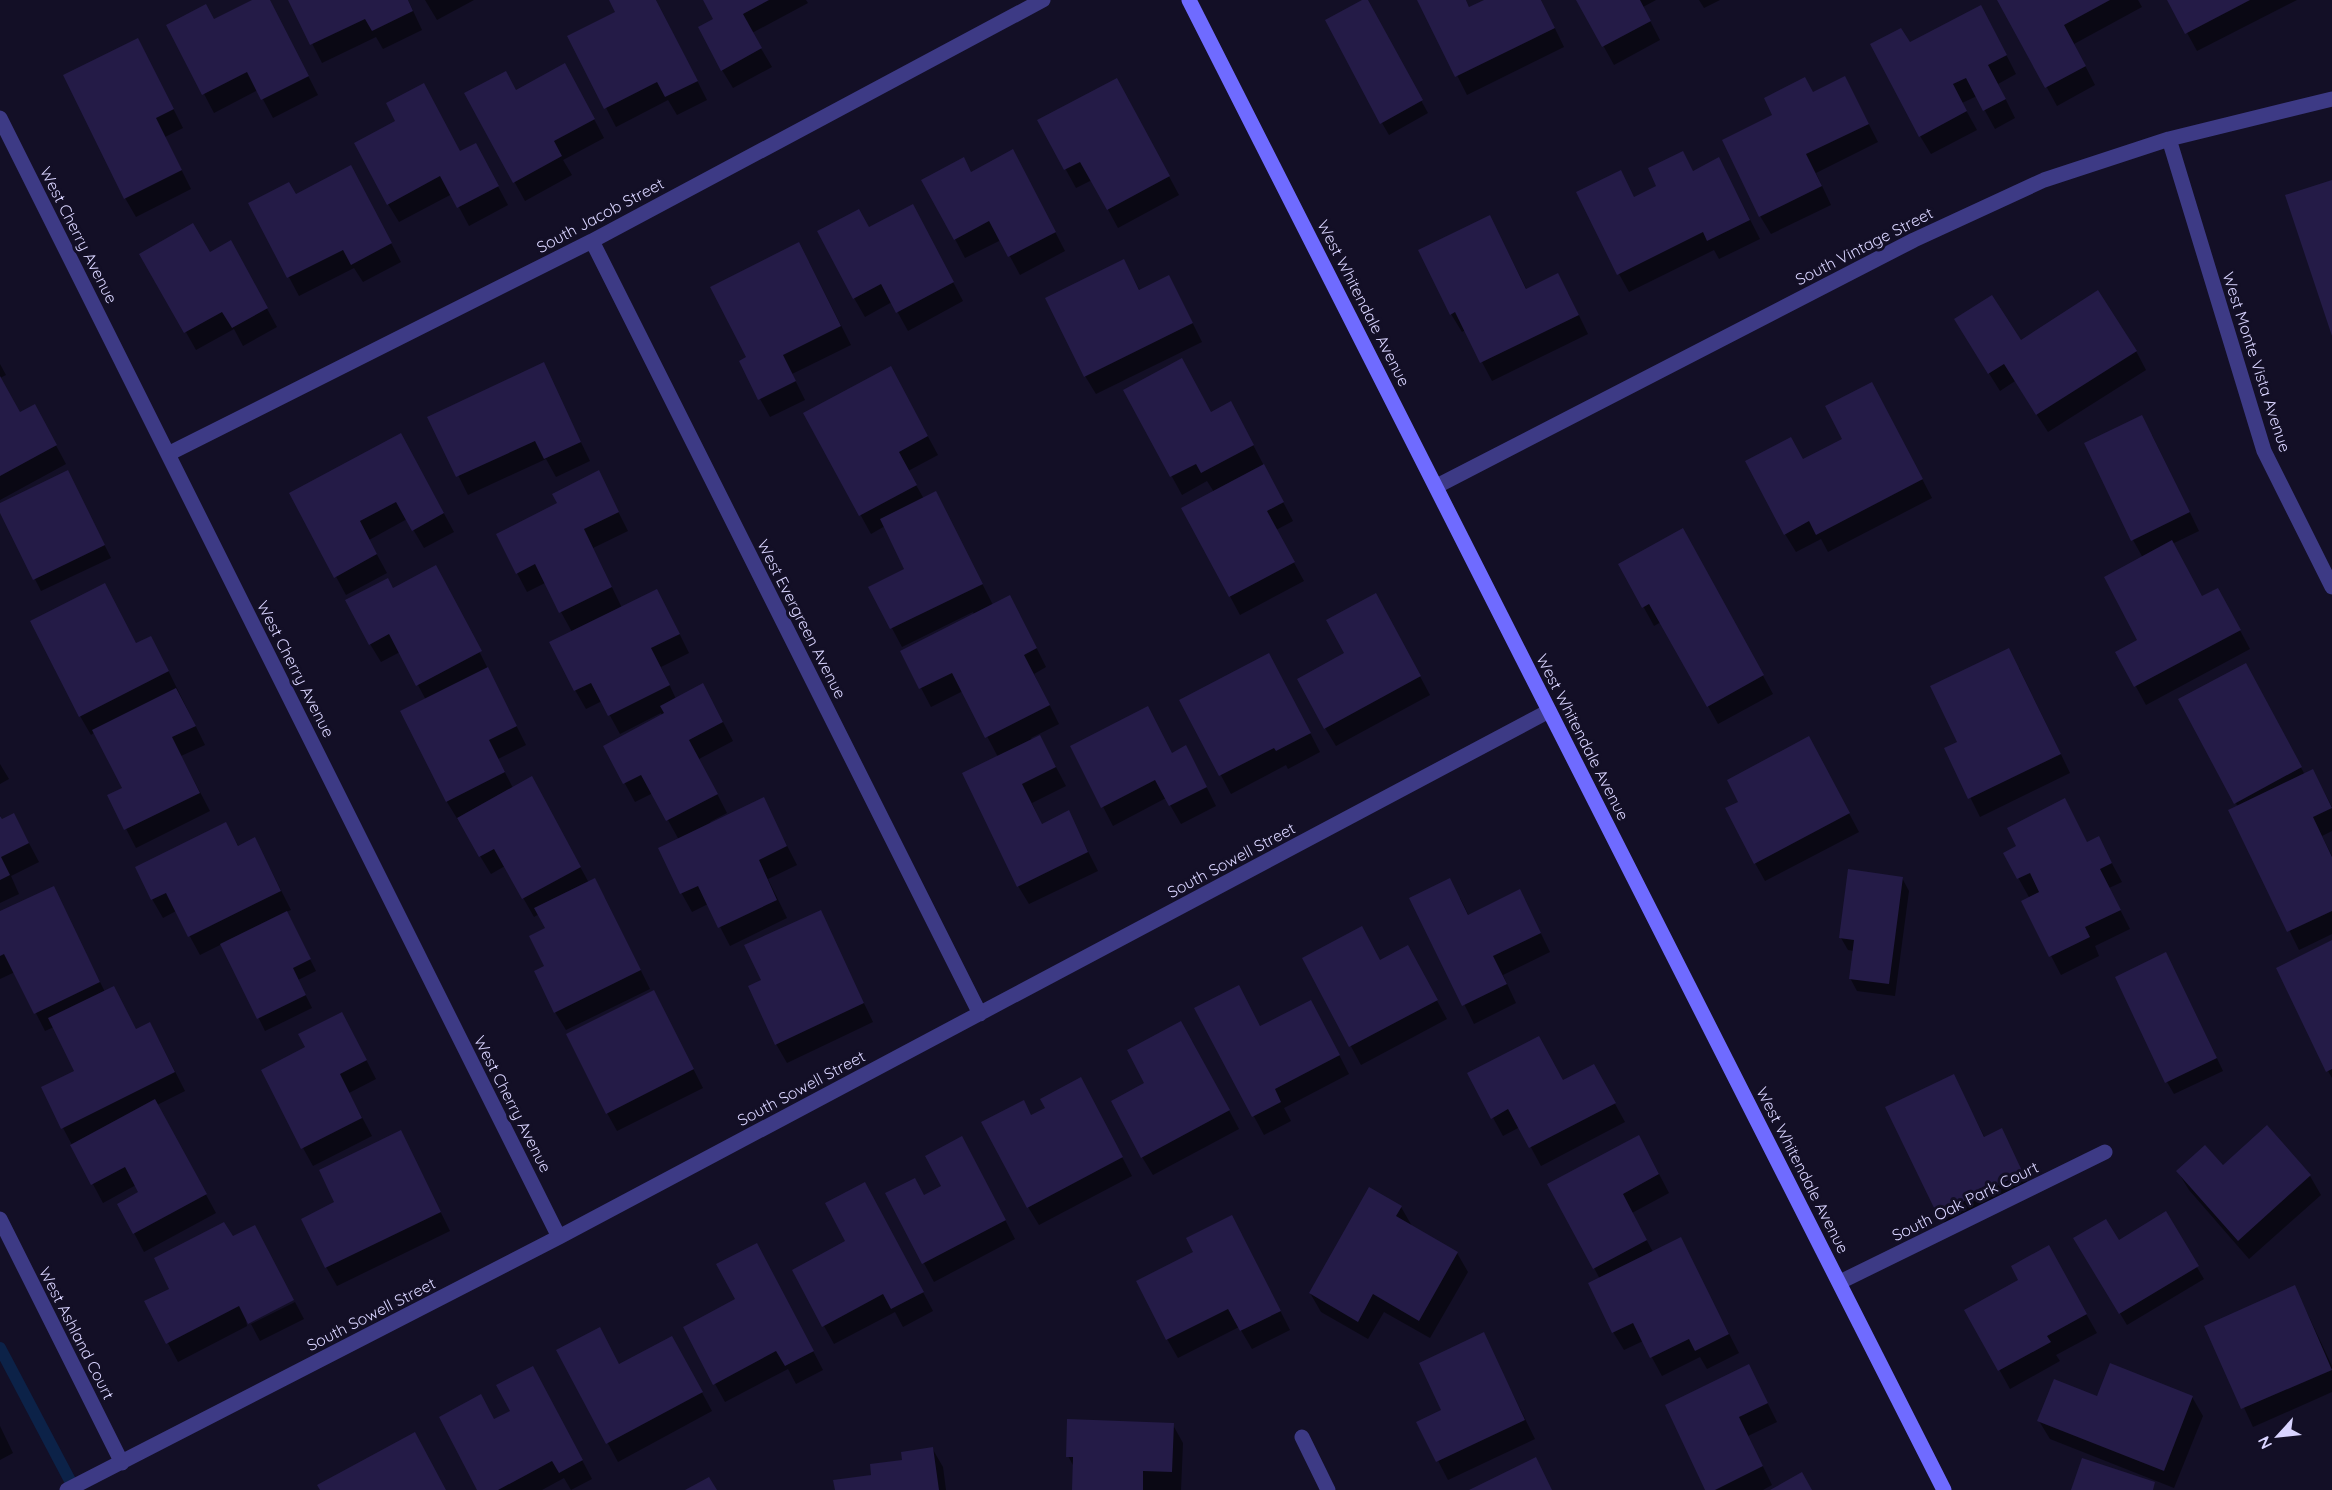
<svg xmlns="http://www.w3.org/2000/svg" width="2332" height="1490" viewBox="0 0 2332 1490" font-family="Quicksand,sans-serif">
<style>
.shadow{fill:#0007}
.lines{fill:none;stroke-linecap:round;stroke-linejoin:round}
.stream{stroke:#0c2248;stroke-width:12}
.building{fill:#241b47}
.street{stroke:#3d3a85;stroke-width:15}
.secondary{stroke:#6f6bff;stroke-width:15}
.labels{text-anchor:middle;stroke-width:6;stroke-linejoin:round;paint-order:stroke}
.street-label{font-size:16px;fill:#d9d4ff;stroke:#130f26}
</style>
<rect width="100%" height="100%" fill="#130f26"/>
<path class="shadow" d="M255,0h14l49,95 -45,23 -15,-28 -44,23 -46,-88 46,-4z
M290,0h118l14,30 -39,19 -7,-12 -54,26z
M425,0h49l-37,20z
M610,0h46l51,100 -30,15 -9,-15 -52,27 -47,-90 48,-25z
M704,0h102l2,3 -56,30 20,34 -39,21 -11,-18 -7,-51z
M1365,0l63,113 -39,22 -7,-12z
M1419,0h47l4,9 18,-9h53l23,47 -97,48z
M1578,0h78l-13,7 17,33 -46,25z
M1699,0h21l-16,8z
M1999,0h139l4,7 -68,37 21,41 -38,21z
M2169,0h128l-100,51z
M1991,25l25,49 -18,10 17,34 -20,11 -18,-33 -15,7 15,27 -46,24 -11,-18 -11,-92z
M138,39l45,89 -18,9 26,52 -55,28 -11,-19z
M1845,78l33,64 -62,31 15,32 -60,29 -11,-18 53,-123z
M575,83l29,55 -41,22 9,15 -47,26 -59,-107 50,-3z
M1127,98l52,97 -61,33 -26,-48 -16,8 -37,-67z
M461,153l25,11 22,41 -39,21 -17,-32 -53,28 -11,-18z
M1719,159l41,80 -41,20 -5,-9 -85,42 -10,-18 15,-75z
M1023,170l42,81 -45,24 -19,-35 -36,18 -10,-19 17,-66z
M361,186l40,76 -38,20 -9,-14 -55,28 -49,-92z
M1490,217l37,73 41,3 20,41 -96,47 -27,-51 -3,2 -11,-18z
M923,225l40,76 -55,30 -16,-29 -27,15 -11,-19 15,-69z
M142,254h67l32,7 36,66 -34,19 -9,-17 -38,21z
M1124,261l16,30 39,5 23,46 -106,52 -11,-18z
M809,262l42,83 -59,29 13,26 -35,17 -10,-18 -12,-41z
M1967,338l169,13 10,19 -98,62 -33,-51 -15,10z
M0,364l6,11 -6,3z
M543,364l47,97 -34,16 -10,-18 -78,36 -39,-78z
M0,379l20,35 25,11 21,39 -66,36z
M901,387l37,68 -30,16 16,28 12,-6 57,112 27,10 26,52 -12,7 25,50 -28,14 1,3 8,-4 26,49 -34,17 10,22 26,-13 30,59 -69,33 -11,-18 -20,-129 -35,-66 -32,16 -29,-55 72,-37 -1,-3 -71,35 -32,-60 36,-18 -21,-43 -14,8 -66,-120z
M1125,391l116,31 52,99 -17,9 28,51 -64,34 -57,-106 31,-17 -7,-11 -25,14z
M1882,402l50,96 -104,54 -7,-13 -25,13 -11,-18 18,-73 41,-22z
M2152,435l47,96 -27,13 30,54 26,10 22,41 -104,56 -29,-53 22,-11 4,-83 -10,-18z
M411,453l43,79 -30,16 -17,-29 -38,21 18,33 -41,22 -55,-101z
M598,472l30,59 -35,17 29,60 45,1 22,44 -28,14 15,32 37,4 20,38 -34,18 28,54 -17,9 1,2 52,-25 34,66 -29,14 19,39 -57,28 -22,-42 -16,8 -10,-18 -22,-46 19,-8 -26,-47 -18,9 -30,-55 57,-31 -1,-3 -41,21 -18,-33 -16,8 -11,-19 -3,-58 -27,-49 -18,9 -10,-19 42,-69z
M74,484l37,74 -70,33 -41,-81v-5z
M1693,548l80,146 -55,30 -57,-102 -7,4 -34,-62z
M446,585l80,160 -28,14 15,29 29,9 47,86 16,15 45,91 -84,41 -11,-18 -8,-83 -8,-15 -5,3 -29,-51 -14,8 -44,-72 -45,-91 24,-11 -26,-48 -19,10 -11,-18 23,-55z
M1386,613l44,82 -94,51 -11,-18 21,-74z
M136,645l25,11 44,89 -24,11 29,55 -74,37 -27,-52 15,-8 -29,-56 -4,3 -11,-19z
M2019,668l51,105 -90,44 -34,-68 13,-6z
M1279,673l41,79 -32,17 -2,-4 -55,29 -50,-93z
M2256,683l49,92 8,-4 19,36v24l-10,5 10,20v78l-33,16 -69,-139 8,-4 -58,-107z
M1072,747l100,7 24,12 20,40 -35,18 -15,-26 -53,28z
M1819,757l40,75 -94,49 -10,-18z
M0,764l9,15 -9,5z
M0,815l2,5 12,-5 25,47 -28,14 8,18 -19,9z
M226,824l13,23 16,-8 36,71 -5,2 30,59 -18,9 14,28 -47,23 -43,-87 -22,11 -24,-44 -13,7 -11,-19z
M2098,838l24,44 -13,6 21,41 -35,17 4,10 -38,19 -38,-73 7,-3 -25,-45 13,-7 70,-3z
M1902,878l7,13 -14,105 -38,-5 -7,-13 4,-27 -6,-1 -7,-12z
M53,888l52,104 9,-4 22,43 14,-7 10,18 25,49 -28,14 59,108 -72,39 -10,-19 6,-40 -4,-8 -33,18 -40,-75 13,-57 -22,-44 -9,4 -30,-59 -15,7v-66z
M1520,891l30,61 -47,23 13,28 -42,21 -62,-125 48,-1 9,18z
M820,912l53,110 -86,41 -11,-19 -13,-63z
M2332,942v136l-4,-7z
M1304,959l114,7 29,53 -86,46z
M2173,967l50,104 -49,23 -7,-12z
M654,992l49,96 -86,43 -10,-18z
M1196,1009l64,19 61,-8 28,54 -65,34 7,13 -27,14z
M352,1032l24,47 -27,14 23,43 -59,30 -10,-18z
M1192,1041l47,88 -86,46 -11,-18 4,-74z
M1469,1074l135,10 21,38 -84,44 -21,-39 -17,9z
M1953,1076l32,62 16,-8 31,62 -83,40 -62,-125z
M1091,1098l41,78 -93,49 -11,-18 4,-90 15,-8z
M2266,1127l44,49 11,19 -72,64 -60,-69 -11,-18 45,-5z
M401,1132l49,99 -113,55 -11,-19 10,-64z
M1649,1155l20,38 -37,20 21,39 27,-13 59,114 -32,16 -7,-12 -38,19 -19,-35 -19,9 -11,-18 -13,-53 -51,-95z
M972,1156l43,83 -81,43 -47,-88 37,3 19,-11z
M875,1202l58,109 -30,16 -8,-15 -61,32 -10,-18 23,-84z
M1401,1207l11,19 45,27 11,19 -38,66 -46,-26 -16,27 -47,-27 -11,-19z
M2165,1214l39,65 -77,46 -52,-86 44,3z
M1242,1235l48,95 -38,19 -13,-22 -61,31 -11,-19z
M232,1238l15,88 48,-24 9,17 -44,22 -9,-17 -73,38 -32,-60 25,-13z
M2048,1247l49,86 -41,22 4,6 -50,28 -44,-79 54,-30z
M767,1263l56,107 -27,14 -8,-15 -63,33 -10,-18 22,-84z
M2295,1287l37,79v26l-79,35 -47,-101z
M1483,1334l52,105 -87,41 -30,-58 25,-11z
M558,1351l62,14 61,-11 31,57 -94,51z
M1749,1366l28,56 -29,14 24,49 -9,5h-56z
M543,1386l49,93 -21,11 -7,-12 -22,12h-63l15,-70 18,-8z
M2192,1397l11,19 -29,72 -124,-49 -11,-18 59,-23z
M1173,1425l10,18 -2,47h-108l1,-23 -6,-11z
M0,1426l13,27 -13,7z
M932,1448l11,19 3,23h-110z"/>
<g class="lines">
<path class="stream" d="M0,1348l75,142"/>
</g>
<path class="building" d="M252,0h18l39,76 -48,24 -14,-28 -45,23 -36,-70 40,-21 8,15z
M288,0h120l5,11 -41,20 -7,-12 -55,26z
M609,0h47l42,81 -33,16 -8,-15 -53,27 -37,-73 48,-24z
M703,0h66l-26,14 19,34 -41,23 -23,-44 15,-8z
M1362,0h6l55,100 -43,24 -55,-104z
M1417,0h49l3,7 15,-7h57l14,28 -100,49z
M1576,0h64l11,21 -49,26z
M1997,0h113l-46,25 22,41 -41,22z
M2167,0h83l-65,34z
M1981,5l26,50 -19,10 18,34 -23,12 -17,-33 -13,6 14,27 -48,26 -49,-93 31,-16 9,14z
M138,38l36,71 -18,9 26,52 -58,29 -61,-124z
M565,63l30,56 -41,22 8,15 -49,27 -49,-90 42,-22 10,19z
M1845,76l24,48 -63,30 16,32 -63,31 -37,-77 50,-25 -8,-17 41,-21 8,15z
M1117,78l53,98 -63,34 -27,-48 -16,8 -27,-50z
M424,83l36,68 16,-8 23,43 -42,22 -17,-32 -53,29 -33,-62 41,-22 -9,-18z
M1013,149l43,83 -48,25 -19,-36 -35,19 -33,-60 43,-23 7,15z
M1683,151l10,20 26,-14 31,63 -43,21 -4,-9 -86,43 -41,-83 45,-22 13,27 22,-11 -8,-18z
M351,165l41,78 -41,22 -8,-15 -56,28 -39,-75 41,-21 7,12z
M2332,180v156l-47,-141z
M913,204l41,78 -58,31 -15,-29 -28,15 -36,-68 42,-22 10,18z
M1490,215l36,74 32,-16 21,42 -99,48 -25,-51 -5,3 -32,-65z
M193,223l17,29 21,-12 37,68 -36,20 -10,-16 -38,21 -45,-79z
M799,242l42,84 -58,29 13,26 -38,19 -19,-39 7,-4 -36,-70z
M1124,259l15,31 30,-15 24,48 -109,54 -39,-79z
M2098,290l39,61 -101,64 -32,-51 -16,10 -34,-55 38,-24 29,45z
M1182,358l29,54 20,-11 23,44 -53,28 -5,-9 -26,13 -47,-87z
M544,362l37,80 -37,17 -9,-18 -79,36 -29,-60z
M891,366l37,70 -29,16 18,33 -58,31 -56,-103z
M0,376l20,36 15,-8 22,41 -57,31z
M1872,382l51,97 -107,56 -7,-14 -25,14 -39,-74 46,-24 12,22 39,-20 -17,-33z
M2142,415l48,97 -59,29 -47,-98z
M401,433l43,80 -32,18 -16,-29 -36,19 17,33 -43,24 -45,-85z
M1264,464l20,38 -17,9 28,51 -66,35 -48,-89z
M68,470l37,75 -72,35 -33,-67v-10z
M599,470l20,42 -35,17 28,58 -53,26 -24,-49 -19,10 -20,-40 61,-31 -5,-9z
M936,491l47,93 -93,45 -22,-42 36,-18 -24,-50z
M1683,528l81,147 -57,32 -58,-103 -7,4 -24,-44z
M2172,540l30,56 16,-8 23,42 -107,57 -19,-35 22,-12 -33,-63z
M436,565l46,86 -66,35 -27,-52 -20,11 -24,-45 43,-22 5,10z
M105,583l31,60 15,-7 18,35 -90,46 -49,-96z
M657,589l23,45 -29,14 19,37 -62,31 -17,-33 -17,8 -25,-49z
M1376,593l45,83 -97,53 -27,-50 47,-26 -18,-33z
M1010,595l27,53 -13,7 26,50 -65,33 -33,-65 -33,16 -19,-38z
M2009,648l52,106 -93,45 -24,-51 13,-6 -27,-56z
M1269,653l42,80 -35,18 -2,-3 -55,28 -40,-76z
M2246,663l56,104 -68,37 -56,-105z
M488,667l29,59 -28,14 16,32 -59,30 -46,-91z
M703,683l20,39 -34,18 29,54 -52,27 -25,-46 -18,9 -20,-38 61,-33 -4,-7z
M176,688l20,38 -24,11 28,56 -76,37 -17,-35 15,-7 -30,-58z
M1148,706l24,47 14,-8 21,42 -38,19 -14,-26 -54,28 -31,-62z
M1040,735l16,32 -34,17 20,40 27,-14 19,42 -71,35 -55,-114z
M1809,736l41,77 -96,51 -29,-56 13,-6 -11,-22z
M2313,769l19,39 -19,9 19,40v54l-45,21 -59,-122z
M532,776l49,91 -59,32 -28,-50 -15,8 -22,-39z
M764,797l23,49 -28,14 18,40 -59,28 -20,-42 -18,8 -22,-46z
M2065,798l22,44 12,-6 13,27 -12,6 21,41 -36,17 5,10 -41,20 -28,-56 18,-9 -9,-19 -13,6 -14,-26 13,-7 -9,-18z
M14,813l15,30 -28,14 9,18 -10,5v-64l2,3z
M226,822l12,24 17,-9 26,54 -93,46 -22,-44 -15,7 -16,-33z
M1848,869l55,8 -14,107 -40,-5 5,-39 -15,-2z
M595,878l46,92 -87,43 -20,-42 10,-5 -15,-30 16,-8 -11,-20z
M1450,878l18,37 52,-26 21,44 -48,23 14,28 -45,22 -53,-108z
M54,886l46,96 -66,32 -30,-60 -4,2v-45z
M821,910l43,93 -89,42 -27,-59 13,-6 -17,-35z
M287,911l24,48 -18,9 13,27 -49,24 -37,-75z
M1362,926l18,34 28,-15 30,55 -89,47 -47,-89z
M2332,940v129l-6,3 -50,-104z
M2166,952l51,106 -52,25 -50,-106z
M1239,985l21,41 51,-26 29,55 -65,34 6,13 -29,15 -58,-109z
M114,986l22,43 14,-7 25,50 -114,57 -20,-42 33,-16 -26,-53z
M654,990l40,79 -88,45 -40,-80z
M342,1012l25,48 -27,14 22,44 -61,31 -40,-79 44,-23 -7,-13z
M1181,1021l49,89 -89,48 -30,-57 33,-18 -17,-33z
M1539,1036l24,44 31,-16 22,39 -87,45 -21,-39 -17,10 -24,-46z
M1954,1074l30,63 18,-9 21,45 -86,41 -52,-107z
M1081,1077l42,80 -96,51 -46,-86 43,-22 7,15 14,-7 -5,-9z
M155,1099l52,95 -74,40 -16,-30 21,-12 -13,-25 -34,18 -21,-40z
M2267,1125l44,50 -73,66 -62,-70 29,-26 18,20z
M401,1130l40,82 -116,56 -24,-49 33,-17 -15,-32z
M1639,1135l20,39 -36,20 24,46 -54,29 -46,-85z
M962,1136l44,84 -84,44 -37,-71 30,-15 9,17 17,-9 -16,-30z
M865,1182l59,110 -33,17 -8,-15 -61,33 -30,-57 53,-29 -20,-38z
M1369,1187l33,19 -6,10 62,36 -39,69 -46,-27 -15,28 -49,-29z
M2166,1211l33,55 -80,48 -46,-76 33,-19 13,21z
M1232,1215l49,96 -41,20 -12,-22 -62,31 -30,-59 57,-29 -7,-14z
M224,1222l9,14 22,-11 39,75 -46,24 -9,-18 -73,38 -22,-43 25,-12 -15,-31z
M1681,1237l48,97 -34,17 -6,-12 -39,19 -17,-35 -21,10 -24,-50z
M757,1243l57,108 -29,15 -9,-15 -63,34 -30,-58 52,-28 -19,-35z
M2049,1245l38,69 -40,22 4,6 -53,29 -34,-61 54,-30 -7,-14z
M2295,1285l37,85 -91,39 -37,-83z
M600,1327l19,37 53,-28 31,56 -97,52 -50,-94z
M1484,1332l41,88 -89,42 -20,-40 25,-12 -22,-47z
M2110,1363l83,33 -29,75 -127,-50 17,-42 43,17z
M1749,1364l19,39 -29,14 24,49 -48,24h-10l-40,-85z
M533,1366l50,94 -24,13 -7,-12 -54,29h-21l-38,-73 42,-23 13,25 16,-8 -14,-26z
M1067,1419l107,4 -2,49 -29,-1v19h-71l1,-33h-7z
M415,1432l31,58h-126l-3,-5z
M933,1447l6,43h-104l-2,-10 38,-5 -1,-11 32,-4 -1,-8z
M1536,1457l16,33h-83z
M2082,1458l73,24 -2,8h-82z
M1802,1472l10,18h-42z
M709,1477l8,13h-32z"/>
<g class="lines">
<path class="street" d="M0,118l559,1119
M2169,139l95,312 68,136
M592,241l388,773
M168,454l424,-213 451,-241
M1437,486l477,-246 130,-60 125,-41 163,-40
M0,1219l122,244
M1840,1282l265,-130
M1302,1437l26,53
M67,1490l492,-253 990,-526"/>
<path class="secondary" d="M1189,0l755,1490"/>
</g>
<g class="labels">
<g class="street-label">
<text transform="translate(600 215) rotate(-28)" y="6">South Jacob Street</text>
<text transform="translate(79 235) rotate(63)" y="6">West Cherry Avenue</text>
<text transform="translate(1864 246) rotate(-27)" y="6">South Vintage Street</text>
<text transform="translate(1364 303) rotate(63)" y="6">West Whitendale Avenue</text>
<text transform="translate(2257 362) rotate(72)" y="6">West Monte Vista Avenue</text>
<text transform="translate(802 619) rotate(63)" y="6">West Evergreen Avenue</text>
<text transform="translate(296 669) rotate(63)" y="6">West Cherry Avenue</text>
<text transform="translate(1583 737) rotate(63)" y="6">West Whitendale Avenue</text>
<text transform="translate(1231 860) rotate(-28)" y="6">South Sowell Street</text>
<text transform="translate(801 1088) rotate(-28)" y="6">South Sowell Street</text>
<text transform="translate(513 1104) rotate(63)" y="6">West Cherry Avenue</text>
<text transform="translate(1803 1170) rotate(63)" y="6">West Whitendale Avenue</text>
<text transform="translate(1965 1201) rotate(-26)" y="6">South Oak Park Court</text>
<text transform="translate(371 1314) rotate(-27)" y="6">South Sowell Street</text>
<text transform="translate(77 1333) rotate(63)" y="6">West Ashland Court</text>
</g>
</g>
<g transform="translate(2278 1436) rotate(243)" stroke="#130f26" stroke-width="4.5" paint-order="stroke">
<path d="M0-4.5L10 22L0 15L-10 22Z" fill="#d9d4ff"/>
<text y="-9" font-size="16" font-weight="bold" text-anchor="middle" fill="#d9d4ff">N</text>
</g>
</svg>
